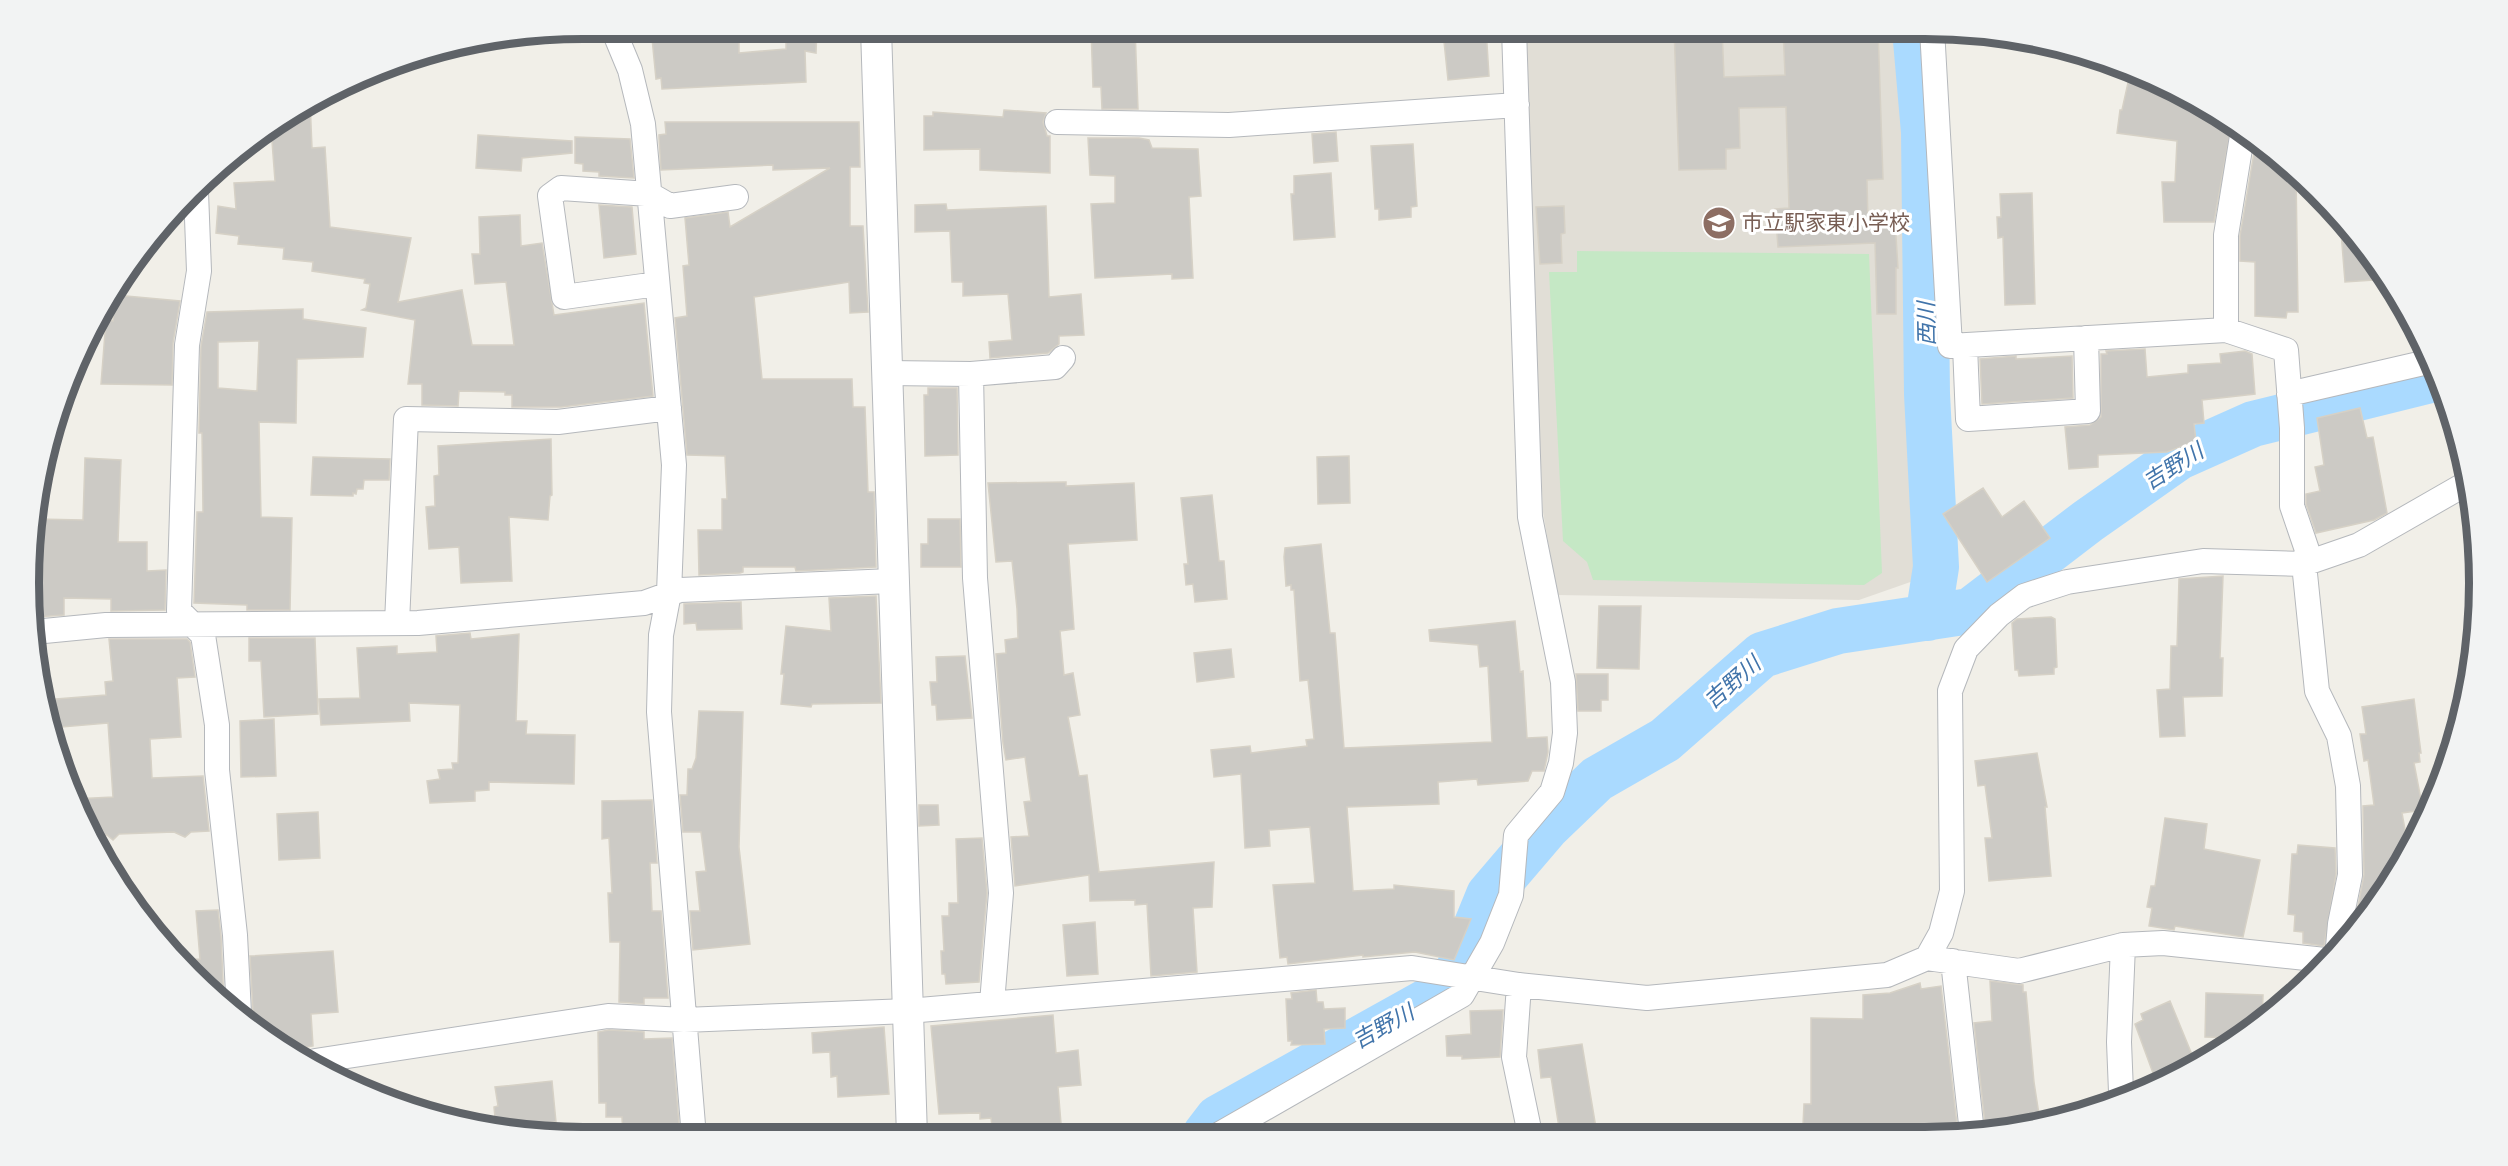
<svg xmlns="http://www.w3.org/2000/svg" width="2508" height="1166" viewBox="0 0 2508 1166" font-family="'DM Sans','Noto Sans JP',sans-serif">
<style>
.education{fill:#e1ded6}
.green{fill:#c5e8c5}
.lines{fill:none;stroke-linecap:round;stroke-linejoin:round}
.river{stroke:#aadaff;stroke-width:46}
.building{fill:#cccac5;stroke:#d6d1c6;stroke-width:1.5;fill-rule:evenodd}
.minor-casing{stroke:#b5b8bc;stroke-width:26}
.tertiary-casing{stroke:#b5b8bc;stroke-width:32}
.minor{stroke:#fff;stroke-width:24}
.tertiary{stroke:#fff;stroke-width:30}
.labels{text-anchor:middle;stroke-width:6;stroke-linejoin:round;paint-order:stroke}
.education-label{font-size:21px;fill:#785e54;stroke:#fff;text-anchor:start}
.water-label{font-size:22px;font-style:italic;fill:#4174aa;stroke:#fff}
.rim{fill:none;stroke:#5f6368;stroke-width:8}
</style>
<rect width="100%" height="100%" fill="#f1efe8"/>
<path class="education" d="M1522,29h374l24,389 -1,161 -60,21 -302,-5 -14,-83z"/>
<path class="green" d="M1577,251l292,3 13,319 -18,12 -271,-5 -6,-18 -24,-21 -14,-269h28z"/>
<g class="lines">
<path class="river" d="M1915,29l9,103 3,262 9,173 -8,51
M1205,1135l13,-17 233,-130 38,-93 57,-67 51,-49 68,-39 97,-85 76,-24 132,-20 118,-90 91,-64 74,-33 186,-46"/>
</g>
<path class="building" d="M651,28l88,1v24l47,-4v-21h31l-1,25 -11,-2 1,31 -144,7 -1,-11 -5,1z
M1091,28h44l3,81h-36l-1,-22h-8z
M1486,28l3,48 -41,4 -5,-48z
M1674,28h48l2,49 61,-2 -2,-47h95l5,151 -16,1 1,43 27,-2 3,47h-2v46h-19l-2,-71 -97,4 -3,-38 14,-1 -3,-101 -47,1 1,40 -14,1v20l-47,1z
M2131,69l34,17 -1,10h21l47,25 -18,101h-50l-2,-40h13l2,-41 -60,-8 3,-23h2z
M310,101l2,47 13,-1 5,80 81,11 -13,64 64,-12 10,55h42l-8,-63 -31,2 -3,-30h8l-1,-37 41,-2 1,31 21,-3 12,72 90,-12 9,93 -92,11h-49v-12h-7v-3l-46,-1 -1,15 -36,-1v-21h-14l7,-64 -53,-10 4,-2 4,-24 -6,-1 1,-4 -53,-8 1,-9 -30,-3 1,-11 -46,-4 1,-8 -23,-3 2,-27 18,3 -2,-26 41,-2 -4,-53z
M1004,110l42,3 -3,9 4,14h3v37l-70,-3v-21l-56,1v-34h9v-4l70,5z
M665,122h194l1,45h-10v59h13l5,86 -18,1 -1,-31 -95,15 8,82h90l1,28h12l3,85h6l2,75 -80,4 -1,-4h-52v5l-3,1 -41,2 -1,-45h24v-31h5l-2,-43 -38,-1 -12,-137 12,-2 -4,-50 6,-1 -4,-47 43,-6 2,15 100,-59 -57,2v-5l-112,5 -2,-32v-3l7,-1z
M1336,132l2,29 -24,2 -2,-29z
M478,135l94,6v12l-50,5 -1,13 -45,-3z
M575,137l55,2 4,39 -35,-2v-4l-16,-1v-7l-8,-1z
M1088,138h51l10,2 3,8 46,1 3,47 -12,1 4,81 -21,1v-5l-77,4 -4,-74 24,-1v-27l-25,-1z
M2256,141l40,32 2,139h-11l-1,6 -31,-2v-54l-15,-1v-25z
M1413,144l4,62 -6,1v10l-32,3v-11h-4l-4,-63z
M1331,173l4,64 -41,3 -3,-46h3v-18z
M2032,193l3,111 -30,1 -2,-68 -5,1 -1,-21h4l-1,-23z
M946,204l1,6 99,-4 3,91 32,-3 3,41 -25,1v8l-11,9 -58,5 -1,-16 23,-2 -4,-46 -45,2v-14h-11l-2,-51 -35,1v-27z
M599,205l33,2 4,47 -32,4z
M1564,206l1,27 -4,1 1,29 -22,1 -4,-57z
M2340,219l46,56 2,4 -43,3z
M115,295l65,6 -7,42 -1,42 -71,-1 5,-64 7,1z
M303,309v10l63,9 -3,29 -66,2 -1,64 -37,-1 2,95 31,1 -2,92h-43v-5l-53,-2 3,-91h6l-1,-79h-3l2,-87 6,-34zM259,341l-2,50 -39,-3v-46z
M2145,349l2,28 41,-4v-8l33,-2 -1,-9 25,-3 7,3 3,40 -53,6 2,23 -10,1 2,17 -29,11 -69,3v12l-29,2 -4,-42 25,-2 11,-8v-63h6l-1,-3z
M2016,356v3l56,-3 1,42 -91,6 -2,-45z
M928,388h29l1,67 -33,1 -1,-61h4z
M2360,408l7,30 6,-1 14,76 -13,7 -58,13 -10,-29v-10l14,-3 -5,-24 9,-2 -7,-47z
M551,439l1,56 -2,1 -2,24 -39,-3 3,64 -51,2 -2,-36 -30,2 -3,-42 9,-1 -1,-30 5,-1 -1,-29z
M1349,456l1,47 -32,1 -1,-47z
M313,457l77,2 -1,21h-25l-1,9h-6l-1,5 -3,-1v3l-42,-1z
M85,458l36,2 -3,82h29v29l19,-1 -1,40 -54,1v-12l-47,-1v17l-28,2 2,-98 45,1z
M1066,482v4l68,-3 3,57 -69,4 6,85 -14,2 4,44 9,-2 7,42 -12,2 11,59 8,-1 12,97 115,-10 -2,45 -19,1 4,64 -46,4 -4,-72 -12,1v-5l-45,1 -1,-26 -74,11 -4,-49 18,-1 -5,-34 7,-1 -6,-44 -19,3 -3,-17 -7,-89 10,-1 -1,-13 13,-2 -1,-29 -5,-48 -16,1 -8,-79z
M1983,488l19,29 22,-16 26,37 -63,44 -44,-68z
M1212,495l7,66h5l3,38 -32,3 -2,-18 -7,1 -2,-21h4l-7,-66z
M928,519h32l1,48h-40v-23h7z
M1321,544l9,89h5l9,115 148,-6 -4,-76 -8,1 -2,-22 -48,-4 -1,-11 86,-9 5,51 3,-1 4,67 20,-1 1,15 -4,19h-12l-4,10 -50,4 -1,-6 -39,3 1,22 -92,3 6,84 41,-2v-4l60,6v26l17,2 -17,41 -39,-8 -52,5v-2l-75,9 -1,-7 -7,1 -7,-73 42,-2 -5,-56 -41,3 1,16 -25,2 -4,-74 -27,3 -3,-27 39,-4 1,7 56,-7 -1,-6 8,-1 -6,-59 -8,1 -6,-91h-3v-5l-5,1 -2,-29 1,-9z
M2223,576l-3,82h3l-1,38 -39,1 2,39 -25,1 -3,-47 13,-1 1,-43h6l2,-67z
M876,596l5,107 -69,1 -1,3 -30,-3 3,-30h-3l5,-48 45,5 -2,-33z
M741,602l1,27 -45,1 -1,-7 -12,1v-20z
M1599,606h42l-2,63 -42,-1z
M2051,617l4,2 2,48 -3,1v6l-35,2 -1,-6h-3l-3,-47 5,-4z
M470,633l1,6 48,-5 -3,87h11l-1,13 49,1 -1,49 -85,-2v8l-14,1v10l-45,2 -3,-22 13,-2 -2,-9 15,-1 -1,-6h6l2,-58 -51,-2 1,18 -89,4 -2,-26 41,-1 -3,-50 40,-2v8l40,-2 -1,-16z
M249,638h66l3,76 -54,3 -3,-56h-12z
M109,639h78l3,3 5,35 -18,1 4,59 -31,2 2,39 51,-2 6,55 -18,1 -6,5 -11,-5 -55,2 -6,6 -6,-5h-16l-16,-36 38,-2 -5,-74 -58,5 -6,-28 62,-5 -1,-13 8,-1z
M1231,649l3,28 -37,5 -3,-29z
M965,656l7,62 -35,2 -1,-15h-4l-2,-23h7l-1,-25z
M1576,674h32v26h-7v11h-23z
M2414,699l7,54h-2l1,9 -6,1 9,47 -21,3 6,33 -43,74 -10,2 9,-47 -1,-69 11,-1 -6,-45 -4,1 -4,-27h6l-4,-27z
M699,711l44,1 -4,135 11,97 -57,6 -3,-39h10l-4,-39 10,-1 -5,-39h-18l-3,-37h7l1,-26h4l4,-11z
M274,719l2,57 -35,1 -1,-56z
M2037,753l10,54h-2l6,69 -62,5 -4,-43h7l-7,-53 -7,1 -3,-25z
M652,800l5,63h-7l2,48h9l7,87h-24v6l-25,-2 1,-60h-10l-2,-49h4l-3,-55 -7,1v-38z
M919,805h19l1,20 -20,1z
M318,812l2,46 -41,2 -2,-46z
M2165,818l42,6 -3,25 56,11 -17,77 -68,-11 -1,4 -25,-4 3,-18 -5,-1 4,-21h4z
M982,838l5,55 -8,89 -33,2 -1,-10h-3l-1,-23h3l-2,-35h7v-13h9l-2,-64z
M2298,845l37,3 1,26 -12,72 -21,-3v-11l-9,-1 1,-16 -7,-1 4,-60h5z
M218,910l3,26 3,68 -7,-5 -33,-39 16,-1 -4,-48z
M1095,922l3,52 -31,2 -4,-51z
M333,951l5,61 -27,2 2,32 -17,3 -45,-28 2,-9 -3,-56z
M1990,981l33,4v7h3l8,90 6,39 -42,12h-12l-12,-110 18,-2z
M1920,983l1,6 20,-3 17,147h-116v-7l-39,-1 1,-21h7v-86l52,1v-24l27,-2z
M1316,990l1,12h6l1,7 21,-1v20l-21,1 1,15 -34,1 1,-4h-4l-2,-42h6l-1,-6z
M2206,993l57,2 -1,28 -25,15 -32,-1z
M2170,1001l25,61 -38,22 -22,-60 8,-4 -2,-6z
M1503,1010l-3,47 -38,2v-3h-15l-1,-20 25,-2 -1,-23z
M1053,1015l3,38 22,-3 3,35 -23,2 4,49h-69l-2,-18 -11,1v-6l-41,1 -8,-88z
M884,1027l5,67 -51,3 -1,-21 -6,1 -1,-25 -17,1 -1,-20z
M609,1030l35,2v7l28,-1 8,99h-57l-1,-20h-16v-14h-7l-1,-71z
M1582,1044l15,90h-37l-9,-57 -10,1 -3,-28z
M552,1081l4,41 -60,6 -2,-21 4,-1 -3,-19z"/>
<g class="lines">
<g class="minor-casing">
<path id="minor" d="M613,29l17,41 13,54 31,341 -5,128 -8,42 -2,77 35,425
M1932,29l18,317 276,-16
M1057,122l172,3 288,-20
M2243,130l-17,105v95l60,20 6,78v78l15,44 -3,14 13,127 22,45 9,50 2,89 -10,49 -2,23
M196,192l3,79 -12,74 -8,266 24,24 14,90v45l18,165 4,78
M657,284l-93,13 -14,-101 11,-8 88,6 21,12 66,-9
M1965,346l3,73 120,-8 -2,-73
M887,373l84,1 84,-7 8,-9
M971,374l4,204 26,315 -9,110
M2289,394l143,-33
M397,623l9,-204 152,3 111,-14
M34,632l72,-7 312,-2 226,-20 36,-13 212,-9
M2123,945l-4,97 2,50 4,7
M1927,958l92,13 104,-26 40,-2 162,17
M1953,961l19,172
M1519,985l-5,72 16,77
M315,1061l293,-45 76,4 224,-9 504,-43 107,17 128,13 240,-23 40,-17 14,-25 11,-42 -2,-200 16,-42 33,-34 25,-19 43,-14 136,-21 101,3 55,-19 110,-63
M1218,1135l244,-140 30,-52 19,-48 5,-60 36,-43 9,-29 4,-30 -2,-51 -33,-165 -16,-488"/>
</g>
<g class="tertiary-casing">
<path id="tertiary" d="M876,29l36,1107"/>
</g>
<use href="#minor" class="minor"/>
<use href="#tertiary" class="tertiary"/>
</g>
<defs>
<g id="school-disc" transform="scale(1.725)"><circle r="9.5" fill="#8d6e63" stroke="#fff"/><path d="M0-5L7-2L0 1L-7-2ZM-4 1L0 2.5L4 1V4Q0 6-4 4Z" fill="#fff"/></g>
</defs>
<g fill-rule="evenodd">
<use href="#school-disc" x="1719" y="223"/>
</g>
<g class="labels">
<g class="education-label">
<text x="1742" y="230">市立駅家東小学校</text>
</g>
<g class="water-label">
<text transform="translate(1926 324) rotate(-91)" y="8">西川</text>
<text transform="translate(2173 466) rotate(-32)" y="8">吉野川</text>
<text transform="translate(1732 682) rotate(-41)" y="8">吉野川</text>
<text transform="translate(1383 1026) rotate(-29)" y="8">吉野川</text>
</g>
</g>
<path d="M0 0H2508V1166H0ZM583 39H1925A544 544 0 0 1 2469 583V583A544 544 0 0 1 1925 1127H583A544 544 0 0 1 39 583V583A544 544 0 0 1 583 39Z" fill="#f2f3f3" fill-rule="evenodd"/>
<path class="rim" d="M583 39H1925A544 544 0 0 1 2469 583V583A544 544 0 0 1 1925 1127H583A544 544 0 0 1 39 583V583A544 544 0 0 1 583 39Z"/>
</svg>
